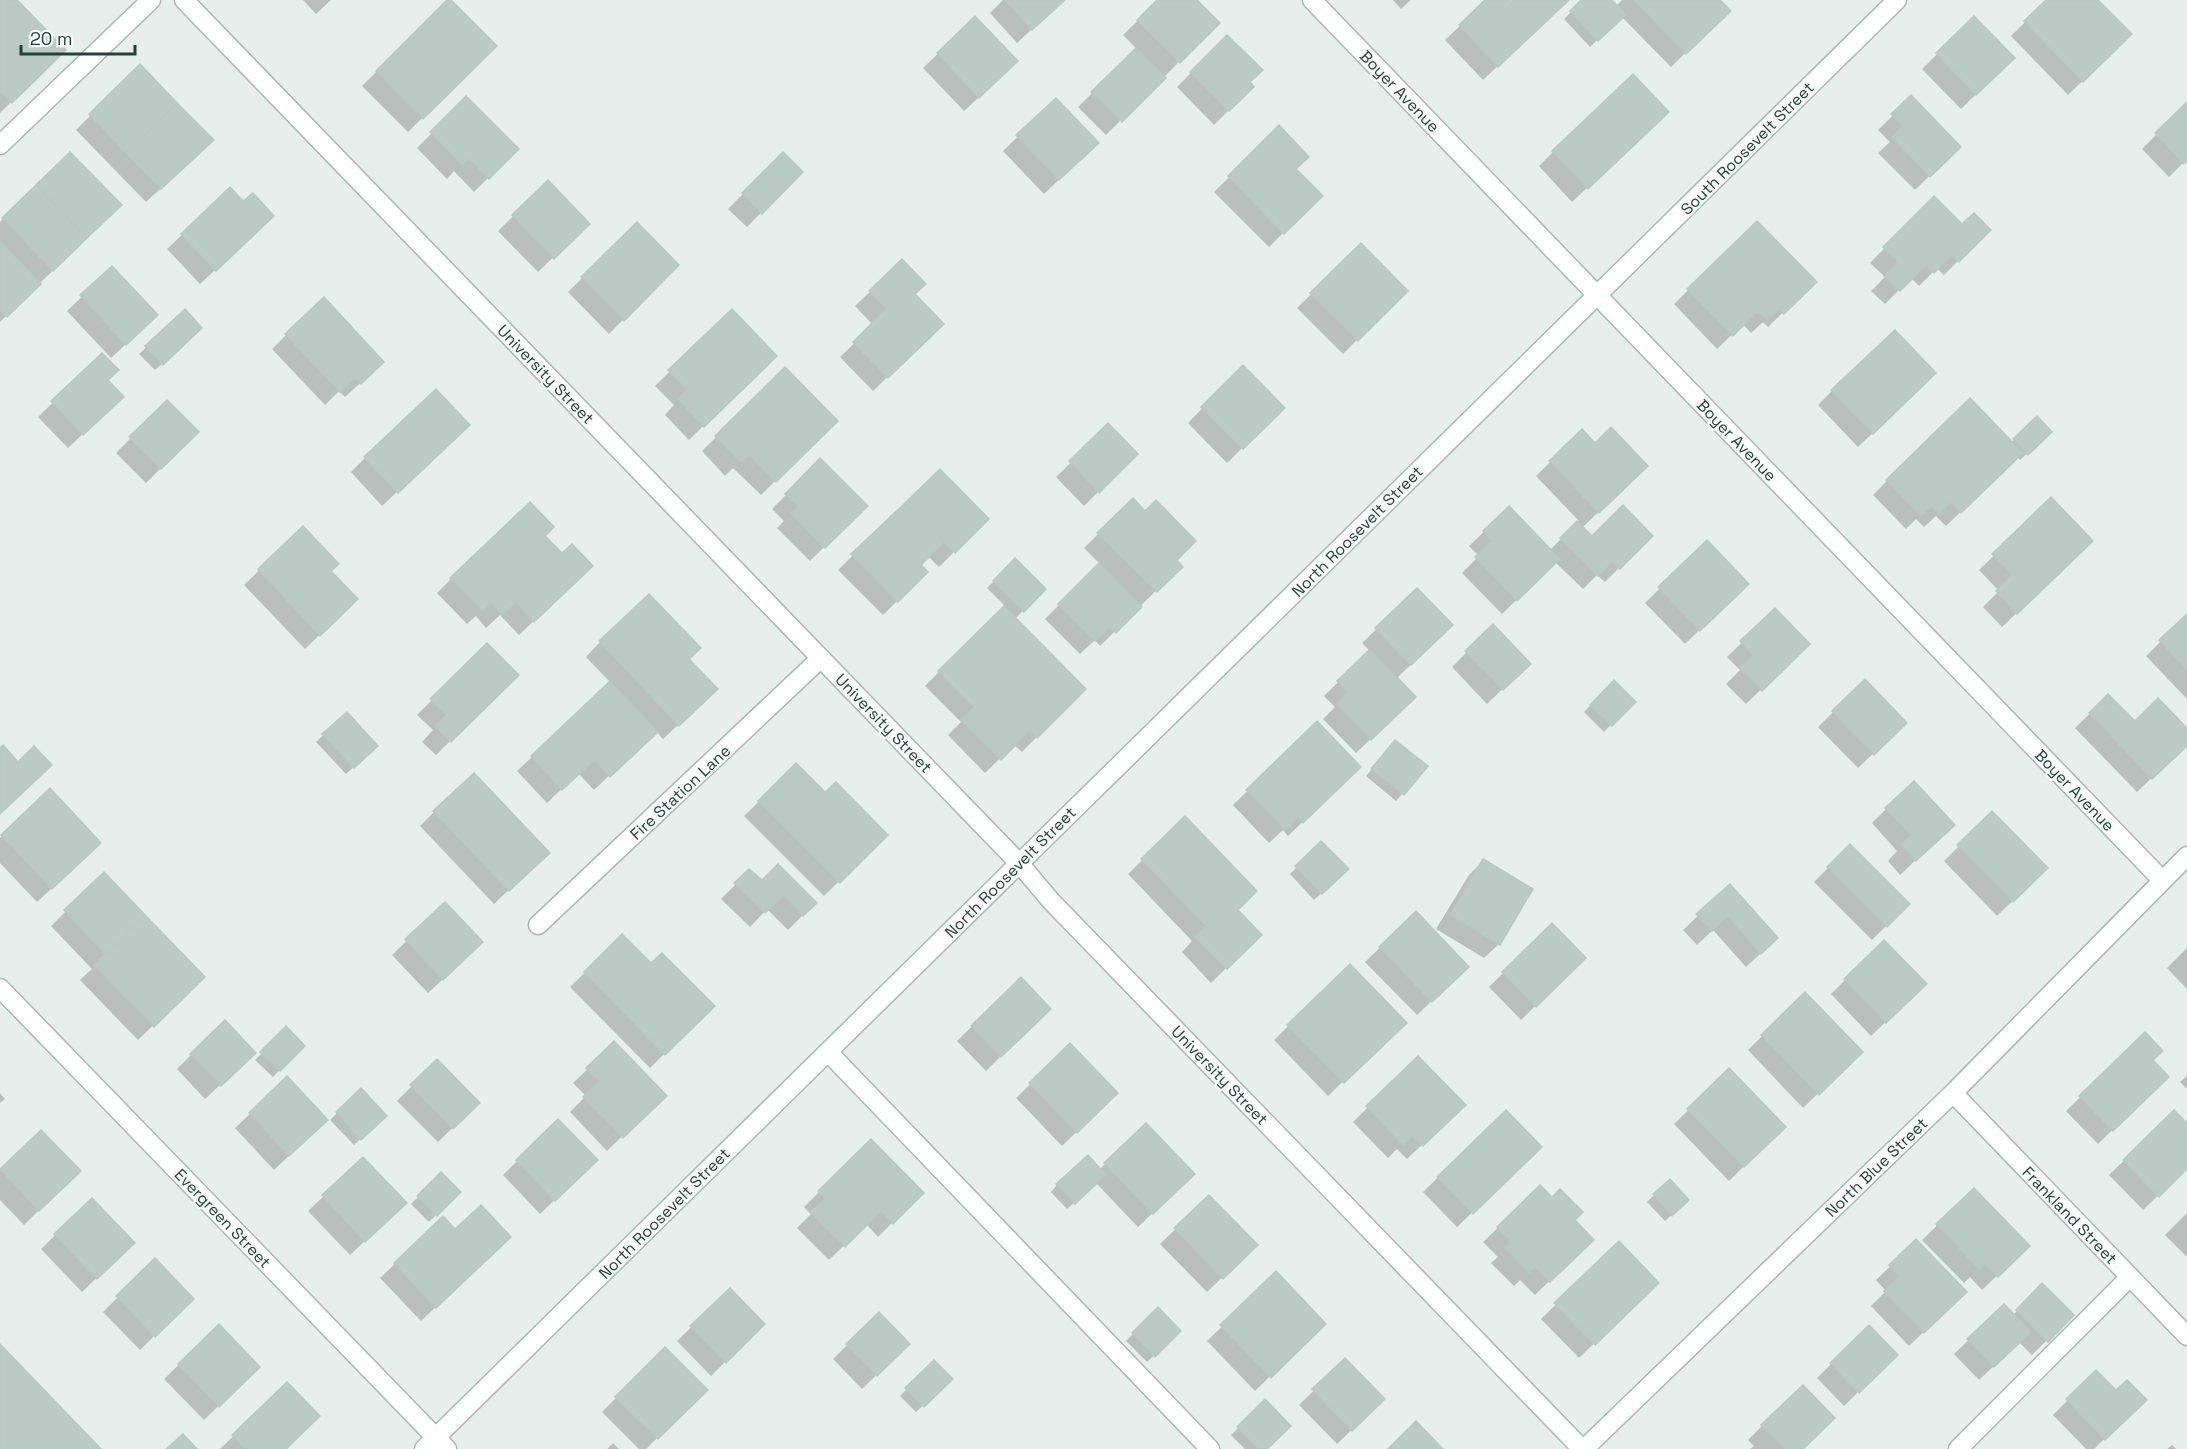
<svg xmlns="http://www.w3.org/2000/svg" width="2187" height="1449" viewBox="0 0 2187 1449" font-family="'Space Grotesk',sans-serif">
<style>
.shadow{fill:#0003}
.building{fill:#bbcac4;stroke:#b8c9c2;stroke-width:1.5}
.lines{fill:none;stroke-linecap:round;stroke-linejoin:round}
.lane-casing{stroke:#a8b8b2;stroke-width:21}
.street-casing{stroke:#a8b8b2;stroke-width:21}
.secondary-casing{stroke:#a4bbb3;stroke-width:21}
.lane{stroke:#fff;stroke-width:18}
.street{stroke:#fff;stroke-width:18}
.secondary{stroke:#fff;stroke-width:18}
.labels{text-anchor:middle;stroke-width:4.5;stroke-linejoin:round;paint-order:stroke}
.street-label{font-size:16px;fill:#24423a;stroke:#f7fbf9}
</style>
<rect width="100%" height="100%" fill="#e6efeb"/>
<path class="shadow" d="M0,0h15l49,50 -64,63z
M303,0h28l-15,14z
M449,0l46,46 -87,86 -46,-46z
M1003,0h60l-46,43 -27,-30z
M1159,0h36l23,23 -112,112 -28,-28 59,-58 -14,-14z
M1393,0h18l-10,9z
M1487,0h20l4,4 4,-4h52l-84,80 -38,-40z
M1583,0h27l6,6 6,-6h96l10,11 -57,56 -49,-50 -32,30 -26,-28z
M2048,0h48l34,34 -62,61 -57,-59z
M975,18l27,58 -38,35 -41,-43z
M1974,18l39,40 -52,51 -39,-40z
M1227,37l21,46 4,4 -38,38 -37,-38z
M140,66l58,88 -52,48 -70,-72z
M1911,98l48,49 -44,43 -37,-37 12,-11 -12,-12z
M466,99l51,50 -43,43 -20,-21 -7,8 -30,-31z
M1056,100l27,57 -39,37 -41,-43z
M2187,104v55l-18,18 -27,-28z
M1653,126l-81,76 -33,-36 14,-14z
M1279,128l15,42 26,26 -51,51 -55,-55z
M70,154l50,51 -120,117v-100z
M783,154l18,18 -54,55 -19,-18z
M548,182l40,42 -50,48 -40,-41z
M230,190l13,14 15,26 -58,54 -33,-35z
M1934,198l28,28 27,4 -45,45 -7,-7 -18,18 -8,-8 -26,26 -14,-13 14,-14 -15,-14z
M1757,223l57,59 -46,45 -5,-5 -12,11 -8,-9 -26,25 -43,-45z
M637,224l40,41 -68,69 -41,-42z
M1361,245l45,46 -63,63 -46,-46z
M902,261l11,33 29,30 -69,67 -33,-34 33,-32 -18,-19z
M112,268l30,61 -31,29 -44,-47z
M185,311l15,17 -45,42 -16,-16z
M732,311l43,45 -86,84 -24,-25 9,-10 -19,-19z
M286,335l82,41 -23,21 -6,-6 -14,14 -53,-56z
M102,355l5,25v31l-39,37 -30,-31z
M1243,367l40,41 -56,55 -39,-40z
M785,369l51,52 -75,74 -28,-27 -8,8 -23,-25z
M1920,388l-62,59 -40,-42 14,-14z
M167,402l30,30 -51,51 -30,-30z
M2037,418l13,14 -30,28 -3,-3 -71,69 -10,-10 -12,11 -8,-8 -10,10 -33,-34 14,-14 124,-38z
M1108,426l28,28 -52,52 -28,-29z
M1582,431l13,14 51,21 -64,62 10,10 59,-2 -46,46 -8,-7 -14,14 -28,-27 -53,52 -40,-41 17,-17 -10,-10 40,-38 41,42 29,-29 -43,-45z
M453,439l-71,67 -31,-34 14,-14z
M820,461l46,45 -56,55 -33,-33 7,-7 -12,-12z
M939,471l48,48 -48,48 -11,-11 -9,9 7,7 -43,43 -45,-45z
M1133,500l48,66 -81,80 -5,-6 -15,14 -35,-35 55,-55 -16,-16z
M2051,500l40,41 -89,86 -19,-20 16,-16 -20,-21z
M303,528l27,43 12,42 -37,36 -61,-64z
M543,536l34,44 -58,55 -19,-20 -14,13 -10,-12 -9,8 -30,-31 14,-14z
M1707,542l40,42 -62,60 -40,-41z
M1015,560l29,29 -29,30 69,70 -62,63 -8,-7 -29,28 -37,-38 13,-13 -36,-36 80,-80 -18,-18z
M1417,590l34,35 -55,54 18,18 -58,56 -33,-34 12,-12 -11,-11 46,-45 -8,-8z
M1775,610l33,34 -62,60 -20,-20 14,-14 -13,-13z
M2187,616v83l-41,-43z
M1493,626l21,52 -27,26 -35,-37z
M600,642l88,17 14,44 -39,36 -7,-8 -62,59 -16,-17 -31,30 -30,-32 94,-88 -25,-26z
M487,645l30,30 -81,80 -14,-13 11,-12 -16,-15z
M1865,681l40,42 -47,45 -40,-41z
M1614,682l19,20 -29,30 -20,-20z
M2108,696l27,27 52,7v14l-50,48 -62,-64z
M346,714l23,39 -23,21 -30,-32z
M1317,724l42,43 -71,69 -5,-6 -14,13 -36,-38z
M1389,748l37,18 -30,35 -30,-25z
M796,765l29,29 61,41 -62,61 -80,-80z
M50,791l35,66 -48,45 -37,-39v-25z
M1886,809l52,30 -38,36 -12,-14 9,-10 -25,-28z
M434,812l99,55 -39,37 -74,-78z
M1992,813l54,55 -49,48 -53,-55z
M1185,819l51,91 24,25 -49,48 -29,-31 10,-11 -64,-67z
M1321,843l26,26 -33,31 -24,-26z
M1850,846l58,58 -36,36 -58,-58z
M1483,861l16,83 -15,14 -48,-29 33,-54z
M749,871l13,11 53,21 -27,27 -21,-21 -17,18 -29,-28z
M104,874l99,103 -65,63 -58,-60 12,-11 -41,-43z
M1729,886l33,66 -16,15 -33,-37 -16,15 -14,-15z
M445,904l22,53 -39,36 -36,-38z
M1416,913l51,54 -50,48 -52,-53z
M1552,925l32,33 -63,62 -32,-33z
M622,936l29,30 61,40 -62,62 -80,-81z
M1884,942l41,42 -54,52 -40,-42z
M2187,948v41l-20,-21z
M1350,966l54,56 -76,74 -54,-56z
M1021,979l28,30 -63,62 -29,-30z
M1805,994l56,58 -58,56 -55,-58z
M286,1029l17,17 -30,31 -18,-17z
M2145,1034l6,26 16,17 -69,67 -32,-33z
M614,1044l50,52 -57,55 -37,-39 16,-16 -13,-13z
M1070,1046l46,47 -54,53 -46,-48z
M191,1055l48,12 -34,32 -28,-30z
M1418,1058l46,47 -57,54 -10,-10 -9,9 -35,-36z
M437,1061l41,42 -40,39 -41,-41z
M1729,1071l55,56 -55,54 -55,-57z
M2187,1076v13l-7,-7z
M287,1079l25,55 -38,36 -39,-42z
M361,1090l17,33 -24,22 -24,-25z
M0,1093l5,6 -5,4z
M1506,1112l34,35 -83,80 -34,-35z
M2174,1112l13,13v43l-44,42 -34,-35z
M558,1121l38,39 -56,54 -37,-39z
M1146,1125l47,49 -55,53 -42,-44 -29,26 -16,-17 6,-7 42,-15z
M41,1132l38,39 -55,54 -24,-25v-29z
M871,1141l51,52 -44,44 -12,-13 -37,36 -32,-32 14,-14 -7,-7z
M363,1159l27,58 -40,38 -42,-44z
M441,1174l18,18 -30,30 -18,-18z
M1540,1187l52,53 -57,55 -15,-15 -6,6 -23,-23 7,-6 -15,-15z
M1974,1190l54,56 -46,44 -12,-13 -6,6 -42,-43z
M1654,1195l27,12 -16,14 -18,-19z
M1209,1197l47,48 -49,47 -47,-48z
M91,1200l42,43 -51,49 -41,-43z
M2187,1213v44l-22,-22z
M455,1231l40,20 -74,70 -41,-43 15,-14z
M1916,1242l49,50 -56,54 -38,-40 15,-15 -10,-11z
M1619,1243l38,40 -78,75 -38,-39z
M155,1261l37,38 -52,51 -37,-38z
M1276,1274l48,50 -69,67 -48,-50z
M2042,1285l30,30 -40,40 -13,-13 -40,38 -25,-26 50,-48 9,9z
M730,1290l33,34 -52,52 -34,-35z
M1158,1309l21,22 -32,31 -21,-21z
M879,1314l29,30 -46,45 -29,-30z
M219,1326l39,41 -54,53 -40,-41z
M1869,1327l27,28 -52,51 -27,-28z
M665,1349l41,41 -60,59h-7l-37,-37z
M1345,1360l38,39 -46,45 -38,-39z
M934,1362l17,17 -35,33 -16,-16z
M2096,1372l20,20 28,8 -50,49h-8l-33,-34z
M287,1384l-2,65h-65z
M1265,1402v47h-20l-14,-14z
M1762,1426l39,23h-51l4,-3 -6,-6z
M613,1443l6,6h-12z
M2172,1445l4,4h-9z"/>
<path class="building" d="M0,0h17l49,50 -54,53 -12,-12z
M447,0h4l46,46 -74,73 -47,-48z
M1005,0h60l-33,30z
M1157,0h40l23,23 -40,40 -43,-43z
M1485,0h25l1,2 2,-2h56l-71,67 -39,-42z
M1581,0h31l14,15 -28,26 -28,-30z
M1634,0h86l11,11 -45,43z
M2046,0h52l34,34 -49,48 -59,-61z
M975,16l43,45 -39,37 -42,-45z
M1974,16l41,42 -39,37 -40,-42z
M1227,35l36,35 -13,12 4,5 -25,24 -39,-39z
M1136,48l30,30 -44,44 -31,-30z
M140,64l37,39 -51,50 -37,-39z
M1633,74l36,38 -81,77 -36,-38z
M1911,95l50,52 -31,30 -38,-40 11,-11 -12,-12z
M466,96l53,53 -30,30 -20,-21 -7,7 -32,-33z
M1056,98l43,45 -40,37 -43,-45z
M2187,102v59l-3,3 -29,-31z
M177,103l37,37 -53,49 -35,-36z
M1279,125l30,32 -13,12 27,27 -39,38 -56,-58z
M70,152l52,53 -35,33 -51,-53z
M783,152l20,20 -41,42 -20,-21z
M548,180l42,44 -36,35 -42,-44z
M36,185l51,53 -34,33 -51,-53z
M230,187l13,14 10,-8 21,23 -58,55 -35,-37z
M1934,196l28,28 12,-11 17,17 -32,32 -7,-7 -18,18 -8,-8 -26,26 -16,-15 14,-14 -15,-15z
M1757,221l60,61 -33,32 -5,-5 -12,11 -9,-9 -25,25 -46,-47z
M637,222l42,43 -55,56 -43,-44z
M0,241l41,43 -34,33 -7,-7z
M1361,243l47,48 -50,50 -48,-48z
M902,259l24,25 -11,10 29,30 -56,54 -35,-36 33,-33 -17,-18z
M112,266l46,49 -32,30 -46,-50z
M324,297l60,65 -23,22 -6,-6 -15,14 -55,-58z
M185,309l17,19 -39,37 -18,-19z
M732,309l45,47 -73,71 -26,-28 9,-9 -19,-20z
M1895,330l41,43 -63,61 -42,-44z
M102,353l17,17 -11,10 16,17 -41,38 -32,-34z
M1243,365l42,43 -42,41 -42,-42z
M785,367l53,54 -62,61 -27,-27 -8,7 -26,-26z
M436,389l34,36 -72,68 -34,-36z
M1970,398l53,55 -62,60 -10,-11 -12,12 -8,-8 -10,10 -35,-36z
M167,400l32,32 -38,37 -32,-32z
M2037,416l15,16 -24,23 -15,-16z
M1108,423l30,31 -39,39 -30,-32z
M1611,427l37,39 -49,47 -50,-52 33,-32 13,14z
M820,458l48,48 -43,42 -35,-35 8,-7 -13,-12z
M940,469l49,50 -34,34 -50,-50z
M2051,497l42,44 -76,73 -21,-23 16,-16 -20,-21z
M1133,498l12,13 11,-11 40,41 -19,19 6,7 -26,25 -60,-59z
M530,502l24,25 -9,9 17,17 10,-9 21,22 -59,56 -18,-20 -14,13 -11,-12 -9,8 -32,-33z
M905,503l39,39 -23,23 7,7 -30,30 -47,-48z
M1623,505l30,31 -33,33 -8,-7 -14,14 -38,-38 17,-17 15,15z
M1509,506l51,53 -43,42 -42,-44 17,-16 -9,-10z
M303,526l36,38 -8,7 27,28 -38,37 -62,-67z
M1707,540l42,44 -49,47 -42,-44z
M1015,558l31,31 -22,23 -31,-31z
M1099,563l43,44 -26,26 -6,-6 -15,14 -37,-37z
M1417,588l36,37 -42,40 -36,-37z
M649,594l52,54 -12,11 29,30 -39,37 -80,-85z
M1004,606l82,83 -49,49 -8,-7 -28,29 -40,-40 13,-13 -36,-36z
M1775,608l35,36 -48,47 -22,-23 13,-13 -13,-14z
M2187,614v56l-28,-30z
M1493,624l38,40 -28,26 -38,-39z
M487,643l32,32 -68,67 -16,-16 11,-11 -16,-16z
M1370,649l46,48 -45,43 -35,-36 12,-12 -11,-11z
M1865,679l42,44 -33,32 -42,-44z
M1614,680l22,22 -24,24 -22,-21z
M610,681l48,51 -48,45 -16,-17 -32,30 -31,-34z
M2108,694l27,27 23,-23 29,30v18l-35,33 -63,-66z
M347,712l31,34 -24,22 -32,-34z
M1317,721l44,46 -58,56 -5,-6 -13,13 -39,-40z
M1395,740l33,26 -24,29 -33,-26z
M3,745l15,17 16,-16 18,19 -52,49v-66z
M796,763l29,29 11,-10 52,53 -48,48 -82,-82z
M474,773l76,80 -41,38 -76,-80z
M1914,781l41,44 -39,36 -15,-16 10,-10 -26,-27z
M50,788l51,55 -49,46 -51,-54z
M1992,811l56,57 -35,34 -56,-57z
M1185,816l72,75 -19,19 24,25 -35,34 -32,-32 11,-11 -65,-67z
M1321,841l28,28 -27,25 -27,-28z
M1850,844l60,60 -23,23 -60,-60z
M1483,859l50,30 -33,56 -50,-30z
M778,864l39,39 -14,13 -20,-20 -18,17 -31,-30 15,-14 13,11z
M104,872l41,43 -40,39 -41,-44z
M1730,884l48,54 -17,16 -33,-38 -16,15 -16,-17z
M445,902l38,40 -40,38 -38,-41z
M1416,911l53,56 -37,35 -53,-55z
M145,915l60,62 -51,50 -60,-62z
M1552,923l34,35 -50,49 -34,-35z
M622,934l29,29 11,-10 53,53 -50,49 -81,-83z
M1884,940l43,44 -41,39 -42,-44z
M1350,964l57,59 -63,60 -57,-58z
M1021,977l30,32 -50,48 -30,-31z
M1805,992l58,60 -44,43 -58,-60z
M225,1020l31,33 -35,33 -31,-32z
M286,1026l19,20 -25,25 -20,-19z
M2145,1032l18,19 -10,9 16,17 -56,54 -34,-35z
M614,1041l53,55 -44,42 -40,-41 16,-16 -13,-13z
M1070,1043l48,50 -41,40 -48,-50z
M1418,1056l48,49 -43,41 -10,-10 -10,9 -37,-39z
M437,1059l43,44 -27,26 -43,-44z
M1729,1068l57,59 -42,40 -57,-58z
M287,1076l41,44 -39,36 -40,-43z
M361,1088l26,28 -26,24 -25,-28z
M1506,1110l36,37 -69,67 -36,-37z
M2174,1110l13,13v46l-28,28 -36,-37z
M558,1119l40,41 -43,41 -39,-41z
M1146,1123l49,51 -42,40 -49,-51z
M41,1130l40,41 -42,40 -39,-42z
M871,1139l53,54 -31,31 -12,-13 -36,36 -35,-35 15,-13 -7,-8z
M1088,1155l18,20 -31,29 -19,-20z
M363,1157l44,46 -42,39 -43,-47z
M441,1172l20,20 -24,24 -20,-20z
M1670,1179l19,21 -17,16 -19,-22z
M1540,1185l12,12 8,-8 23,23 -8,8 19,20 -44,42 -15,-15 -6,6 -24,-25 6,-6 -14,-15z
M1974,1188l56,58 -32,31 -13,-13 -5,6 -44,-46z
M1209,1195l49,50 -35,34 -49,-51z
M92,1198l43,45 -38,36 -43,-45z
M481,1205l30,32 -75,71 -42,-45 49,-47 12,13z
M1916,1239l51,53 -43,41 -40,-42 16,-15 -11,-11z
M1619,1241l40,42 -64,62 -41,-42z
M155,1258l39,41 -39,38 -39,-41z
M1276,1271l50,53 -55,54 -51,-53z
M2042,1283l32,32 -26,27 -32,-32z
M730,1288l35,36 -39,39 -36,-37z
M2004,1304l27,28 -37,35 -27,-28z
M1158,1307l23,24 -26,26 -23,-24z
M879,1312l31,32 -33,32 -31,-32z
M219,1324l41,43 -41,40 -41,-43z
M1869,1325l29,30 -39,38 -29,-30z
M0,1344l101,105h-101z
M665,1347l43,43 -50,49 -43,-42z
M1345,1358l40,41 -33,32 -40,-42z
M934,1360l19,19 -29,28 -19,-19z
M2096,1370l20,20 11,-10 20,20 -42,40 -39,-41z
M287,1382l33,34 -34,33h-41l-13,-14z
M1803,1385l32,33 -32,31h-18l-24,-24z
M1265,1399l26,27 -24,23h-8l-22,-22z
M1416,1421l27,28h-55z
M183,1434l14,15h-31z"/>
<g class="lines">
<g class="lane-casing">
<path id="lane" d="M0,145l151,-145
M538,925l283,-267
M828,1052l382,397
M1958,1449l172,-172"/>
</g>
<g class="street-casing">
<path id="street" d="M184,0l835,863 32,38 531,548
M1312,0l850,880
M0,988l447,461
M1953,1093l234,243
M1584,1449l369,-356 234,-237"/>
</g>
<g class="secondary-casing">
<path id="secondary" d="M424,1449l1473,-1449"/>
</g>
<use href="#lane" class="lane"/>
<use href="#street" class="street"/>
<use href="#secondary" class="secondary"/>
</g>
<g class="labels">
<g class="street-label">
<text transform="translate(1400 91) rotate(46)" y="6">Boyer Avenue</text>
<text transform="translate(1747 148) rotate(-45)" y="6">South Roosevelt Street</text>
<text transform="translate(546 374) rotate(46)" y="6">University Street</text>
<text transform="translate(1737 440) rotate(46)" y="6">Boyer Avenue</text>
<text transform="translate(1357 531) rotate(-45)" y="6">North Roosevelt Street</text>
<text transform="translate(884 723) rotate(46)" y="6">University Street</text>
<text transform="translate(2075 790) rotate(46)" y="6">Boyer Avenue</text>
<text transform="translate(680 792) rotate(-43)" y="6">Fire Station Lane</text>
<text transform="translate(1010 872) rotate(-45)" y="6">North Roosevelt Street</text>
<text transform="translate(1220 1075) rotate(46)" y="6">University Street</text>
<text transform="translate(1876 1167) rotate(-44)" y="6">North Blue Street</text>
<text transform="translate(664 1213) rotate(-45)" y="6">North Roosevelt Street</text>
<text transform="translate(2070 1215) rotate(46)" y="6">Frankland Street</text>
<text transform="translate(223 1218) rotate(46)" y="6">Evergreen Street</text>
</g>
</g>
<path d="M21 45v9h114v-9" fill="none" stroke="#24423a" stroke-width="3"/>
<text x="30" y="45" font-size="18" fill="#24423a" stroke="#f7fbf9" stroke-width="4.5" paint-order="stroke">20 m</text>
</svg>
